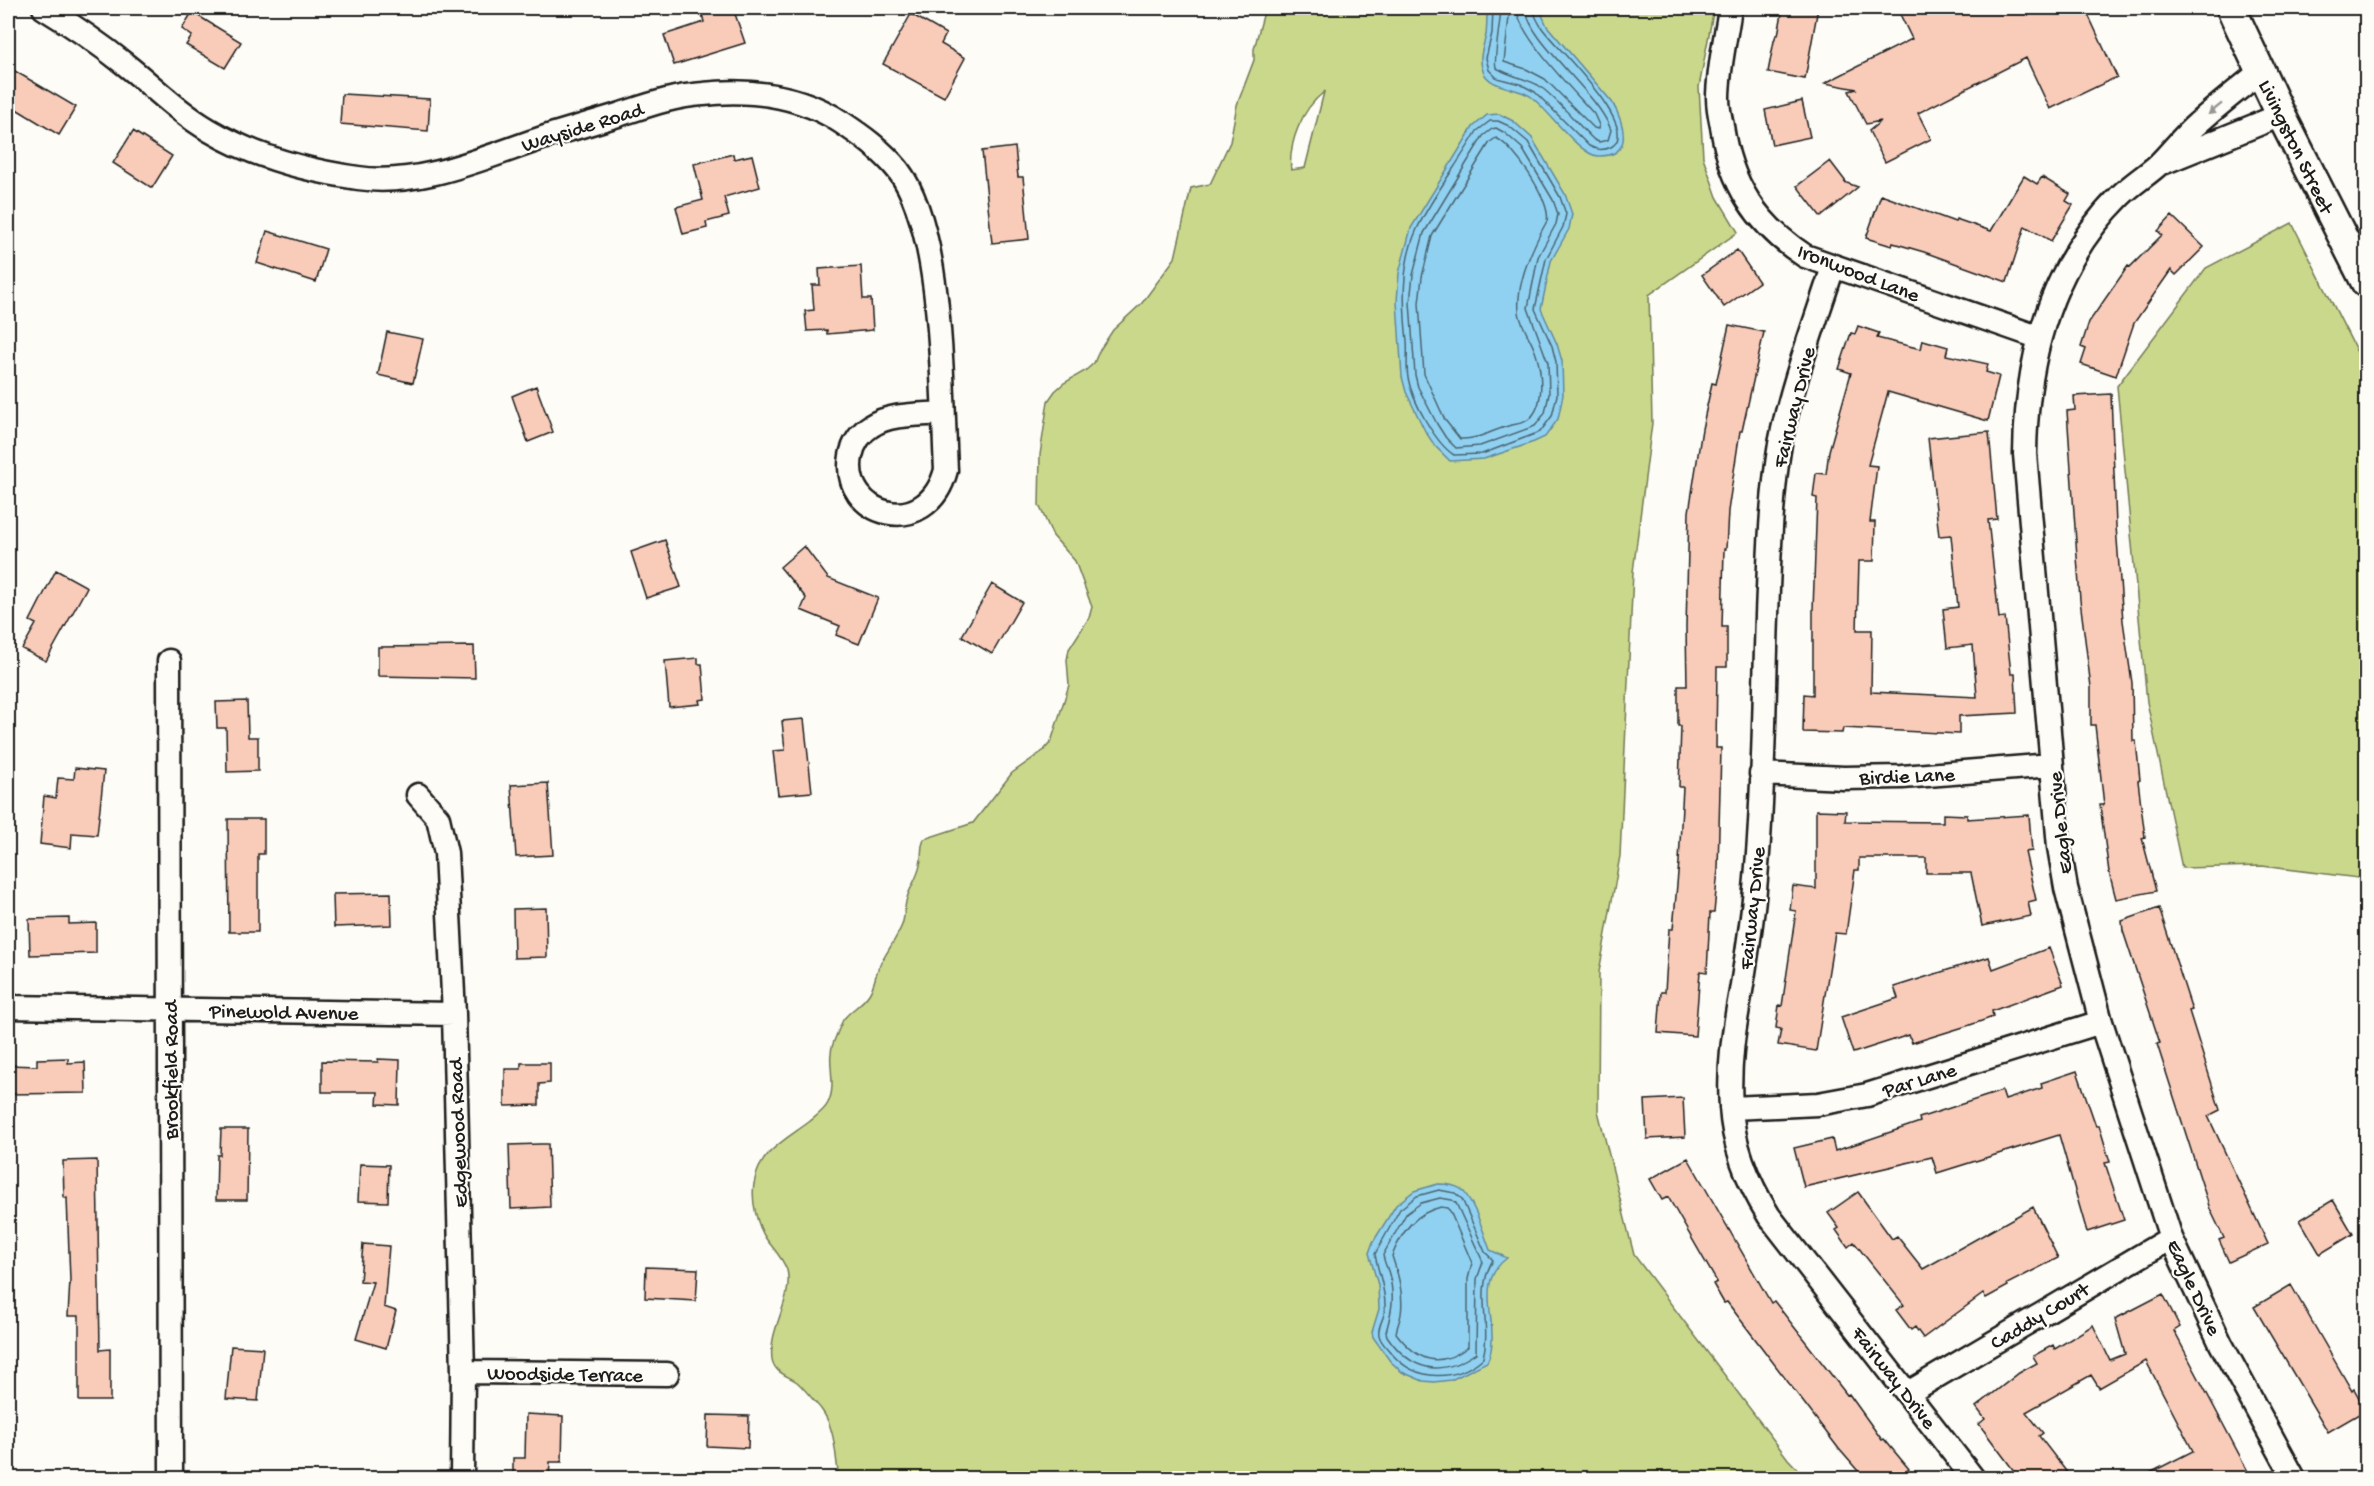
<svg xmlns="http://www.w3.org/2000/svg" width="2374" height="1486" viewBox="0 0 2374 1486" font-family="'Gochi Hand',sans-serif">
<style>
.green{fill:#cad88c;stroke:#737a54;stroke-width:1.5;fill-rule:evenodd}
.water{fill:#90d1f1;stroke:#62899c;stroke-width:1.5}
.lines{fill:none;stroke-linecap:round;stroke-linejoin:round}
.shore{stroke:#4a6471;stroke-width:1.5}
.building{fill:#f9ccba;stroke:#1c1c1c;stroke-width:1.5}
.minor-casing{stroke:#1c1c1c;stroke-width:27}
.tertiary-casing{stroke:#1c1c1c;stroke-width:33}
.minor{stroke:#fdfcf7;stroke-width:22}
.tertiary{stroke:#fdfcf7;stroke-width:28}
.oneway{fill:#989794}
.labels{text-anchor:middle;stroke-width:4.5;stroke-linejoin:round;paint-order:stroke}
.street-label{font-size:21px;fill:#1c1c1c;stroke:#fdfcf7}
</style>
<rect width="100%" height="100%" fill="#fdfcf7"/>
<filter id="ink" filterUnits="userSpaceOnUse"><feTurbulence type="fractalNoise" baseFrequency=".0167" numOctaves="2"/><feDisplacementMap in="SourceGraphic" scale="12" xChannelSelector="R" yChannelSelector="G"/><feConvolveMatrix kernelMatrix="1 2 1 2 8 2 1 2 1" color-interpolation-filters="sRGB"/></filter>
<g filter="url(#ink)">
<path class="green" d="M1265,8h449l-15,79 4,70 14,40 21,35 -89,63 3,128 -19,149 -13,284 -21,116 -1,139 36,144 154,204 18,19h-967c-4,-22 -3,-49 -18,-69 -7,-8 -16,-20 -24,-27 -10,-7 -23,-9 -25,-23 -4,-30 22,-61 15,-89 -4,-11 -13,-21 -20,-30 -10,-14 -16,-39 -13,-56 5,-32 31,-44 55,-62 7,-6 15,-11 19,-19 10,-20 -3,-42 6,-62 3,-7 6,-15 9,-21 7,-10 19,-15 26,-26 5,-7 6,-17 9,-25 7,-15 18,-29 24,-44 3,-8 2,-18 5,-27 3,-11 11,-21 13,-33 3,-11 -1,-14 4,-26l49,-16 39,-50 31,-22 8,-9 18,-57 -2,-25 2,-11 20,-31 3,-11 -17,-46 -22,-25 -14,-31 1,-50 8,-54 7,-10 9,-8 21,-12 9,-8 5,-12 14,-21 29,-27 33,-45 16,-70 19,-4 20,-42 7,-37 17,-45v-11zM1324,92l-19,76 -14,2c-3,-27 11,-61 33,-78z
M2292,223l74,147v509l-104,-13 -80,2 -35,-166 -30,-316 89,-118z"/>
<path class="water" d="M1487,8h52l8,18 65,76c11,19 24,55 -14,54 -19,-1 -51,-48 -68,-60 -14,-9 -41,-8 -47,-25 -5,-13 0,-23 3,-36 1,-9 1,-18 1,-27z
M1499,114l14,7 19,17 33,56 7,20 -3,15 -18,32 -10,48 16,35 5,17 1,34 -5,24 -13,18 -11,5 -50,17 -34,2 -15,-15 -10,-15 -19,-39 -4,-15 -5,-75 2,-29 12,-45 62,-101 14,-12z
M1438,1184c8,0 17,1 23,5 13,11 23,45 29,61l17,8c-37,27 -3,70 -20,104l-36,18 -17,2 -11,-1 -21,-9 -12,-11 -17,-24 -1,-5 7,-23 -1,-24 -9,-32 4,-11 23,-37 18,-14z"/>
<g class="lines">
<path class="shore" d="M1493,8l-1,25 -6,25 3,12 8,8 23,6 15,8 54,54c7,4 14,5 22,1 33,-18 -58,-102 -69,-119 -4,-6 -8,-14 -9,-20
M1501,8c0,10 -8,55 -5,59 3,5 33,13 42,18 18,12 39,39 56,55l5,2 9,-2 3,-10c-14,-39 -84,-89 -85,-122
M1510,8l-6,54 22,7 19,10 49,49 4,1 1,-4 -5,-11c-20,-23 -76,-78 -77,-106
M1490,121h8l11,5 19,16 32,55 6,17 -3,13 -17,32 -11,50 17,37 4,16 1,33 -5,21 -12,16 -58,22 -28,1c-19,-12 -42,-55 -46,-77 -2,-12 0,-25 -1,-37 -4,-37 -6,-77 10,-112 16,-34 41,-65 60,-98z
M1496,128l9,5 17,15 31,52 5,14 -2,10 -18,33 -10,51 20,55 1,31 -4,19 -10,13 -55,20 -24,2 -10,-10 -9,-14 -19,-37 -3,-12 -5,-73 3,-27 11,-42 59,-97 9,-7z
M1496,138c18,8 56,64 51,83 -14,25 -31,61 -28,91 2,15 13,28 17,42 6,18 9,52 -7,65 -5,5 -15,5 -21,7 -17,5 -31,14 -48,13l-15,-19 -21,-46 -5,-71 3,-26 10,-41 58,-94z
M1439,1190l16,3 7,6 23,53 8,8c-19,32 -1,64 -10,98 -27,24 -67,24 -91,-4 -4,-5 -12,-12 -13,-19 -2,-9 6,-17 6,-26 1,-20 -7,-36 -10,-55l25,-45 17,-13z
M1440,1198l12,2 4,3 27,59 -6,17 -1,74c-36,25 -65,18 -89,-17l-1,-4c6,-22 9,-35 3,-58 -2,-7 -5,-12 -6,-19l23,-41 15,-11z
M1441,1207l6,1 3,3 22,52 -4,16v68c-31,23 -51,13 -72,-14 1,-7 4,-12 5,-19 3,-20 -3,-40 -9,-58 10,-25 23,-43 49,-49z"/>
</g>
<path class="building" d="M721,8h12l12,35 -71,22 -10,-30 40,-13 -2,-8z
M1783,8h35l-13,71 -37,-7 6,-31 2,-6h2z
M1897,8h188l32,69 -67,32 -24,-51 -108,55 13,26 -46,23 -16,-31 12,-10 -15,3 -17,-33 8,-2 -32,-6 87,-44z
M192,12l49,30 -16,26 -39,-23 6,-9 -10,-7z
M911,14l35,20 -5,10 24,14 -21,39 -61,-33z
M8,67l68,40 -17,28 -51,-31z
M342,94l88,5 -2,32 -88,-7z
M1802,101l8,36 -38,8 -7,-35z
M133,131l39,25 -20,32 -39,-25z
M1015,147l3,30h5l6,62 -37,4 -10,-92z
M733,154l1,5 18,-4 8,32 -36,10 5,19 -23,6 1,6 -24,6 -7,-27 27,-7 -9,-36z
M1830,161l16,21h-2l14,5 -37,30 -24,-31z
M2024,176l13,8 5,-7 28,17 -4,7 7,4 -22,36 -26,-15 -18,56 -83,-30 -31,-9 -1,3 -26,-8 15,-43 74,27 1,-3 35,12z
M2172,216l32,31 -28,28 -5,-5 -37,53 -18,53 -35,-12 5,-15 -5,-2 8,-25 39,-56 2,1 32,-32 -4,-4z
M267,231l59,18 -10,33 -59,-19z
M1737,250l22,32 -35,25 -22,-32z
M861,266l2,33h8l2,31 -46,4v-4l-20,1 -2,-20 9,-1 -2,-25h8l-1,-16z
M1729,325l35,7 -22,99h-2l-12,80 -2,38h-2l-2,78h5v40h-10l-1,81h5l-3,121 -4,44h-4l-3,59 -7,-1 -5,65 -37,-3 3,-41h4l4,-63h4l6,-67 4,-75h-4l2,-61h-3v-40h9l-1,-59 3,-115 13,-83 10,-46 4,1z
M1858,326l21,7 -2,5 44,11 2,-9 25,7 -2,8 42,9 -2,8 13,4 -11,45 -100,-29 -20,73 9,1 -7,56h5l-1,39h-15l-2,69h15l-1,62 106,5 -4,-52 -26,3 -4,-39 15,-2 -7,-72 -12,1 -11,-98 61,-6 8,87 -9,1 11,98 6,-1 6,57h4l2,39 -58,3v18l-116,-6 -1,5 -39,-1 1,-38 9,1v-85l4,-112 -4,-1 3,-24 10,1 3,-23 22,-78 -12,-4 12,-36 4,1z
M387,332l36,7 -10,44 -35,-8z
M536,386l17,46 -25,10 -16,-46z
M2111,394l5,132 7,95 9,62 1,58h3l4,39 -2,1 7,56 -3,1 14,53 -40,8 -7,-27 -9,-67h4l-9,-80h-4v-38l-11,-87 -13,-189 8,-1 -1,-14z
M665,540l16,47 -35,11 -15,-46z
M804,546l24,32 50,20 -19,46 -23,-9 4,-9 -39,-16 5,-12 -26,-31z
M56,570l31,17 -41,74 -24,-12 14,-25 -6,-3z
M992,584l30,18 -30,52 -30,-18z
M474,646l1,32 -97,-2v-29z
M698,658v6h4l3,35 -6,1 1,4 -31,3 -4,-46z
M247,701l1,36h10v34l-31,1 -1,-44h-9l-1,-26z
M804,719l8,73 -34,3 -5,-44 12,-1 -3,-29z
M75,768l29,3 -7,64 -25,-2 -1,15 -31,-4 4,-48 12,2 2,-20 16,1z
M548,783l5,72 -37,2 -5,-72z
M1816,810l30,1 -1,10 98,1v-8l24,1v4l62,-4 3,36 -7,1 11,48 -8,2 3,14 -49,10 -11,-53h-45v-15h-67v12h-4l-9,64 -11,-1 -19,118 -38,-6 3,-16 -5,-1 3,-23 3,1 14,-95 -6,-1 3,-24 23,3z
M228,819h36v35h-6v78h-29z
M391,893l1,32 -58,2 -1,-33z
M546,908l1,49 -33,1 -1,-49z
M2159,908l33,102 -3,1 31,99 -12,6 60,128 -39,18 -10,-22 5,-2 -14,-29 -53,-165 3,-1 -37,-112 -1,-10z
M69,918v6l27,-1v30l-66,2 -1,-36z
M2049,948l14,37 -71,26 1,6 -23,8 -58,18 -3,-8 -56,18 -12,-36 57,-19 -4,-11 95,-30 4,12z
M68,1058v5l17,-1 1,31 -78,1v-29l29,1v-7z
M378,1059l22,1 -1,45 -22,-1 1,-12h-56v-31l56,1z
M521,1063h29v20l-11,1v21l-34,1v-37h16z
M2077,1071l19,55 3,-1 11,37 -5,1 19,57 -37,12 -28,-97 -122,38 -5,-16 -128,30 -10,-39 38,-9 3,12 85,-29 -1,-4 83,-27 3,9 37,-12 -1,-5z
M1683,1098l2,39 -38,2 -2,-39z
M221,1129h27l-1,71h-31l1,-45h3z
M540,1144h8l2,63 -39,2 -2,-64z
M1688,1158l83,145 3,-2 73,94 2,-1 33,46 2,-1 25,30 -11,10h-33l-26,-30 -112,-147 -3,1 -11,-19 4,-2 -49,-85 -6,3 -12,-21z
M97,1160l3,190 10,-1v52h-31v-85h-11l2,-36 -3,-82h-3l-1,-37z
M360,1164l29,1 -1,37 -30,-1z
M1858,1192l34,47 5,-3 26,33 110,-62 25,51 -51,26 1,2 -22,12 -3,-4 -60,44 -8,-11 -4,3 -15,-20 8,-5 -50,-63 -6,5 -12,-17 3,-2 -11,-15z
M2333,1200l20,34 -33,20 -20,-34z
M363,1244l26,2 -5,61 12,4 -10,37 -30,-9 17,-57 -13,-1z
M646,1267l52,2 -2,32 -51,-3z
M2291,1285l61,106 2,-2 12,21 -38,22 -74,-125z
M2163,1294l17,33 -6,4 78,148h-114l55,-28 -47,-90 -47,27 -8,-13 -65,37 17,21 -4,3 33,43h-52l-41,-55 6,-5 -9,-12 43,-34 18,-10 -4,-7 20,-11 2,4 38,-24 17,35 15,-6 -10,-35z
M231,1346l32,2 -5,53 -32,-2z
M526,1414l37,2 -1,46h-12l-1,17h-36v-21h12z
M708,1415l41,1 -1,32 -41,-2z"/>
<g class="lines">
<g class="minor-casing">
<path id="minor" d="M44,8c28,17 56,36 82,57 28,22 52,47 83,65 44,26 99,41 149,48 67,10 137,-26 200,-45 20,-6 40,-12 60,-18 28,-9 55,-19 85,-21 48,-5 97,1 138,28 21,14 41,28 57,48 46,60 44,224 48,300 -19,72 -106,46 -95,-14 2,-12 10,-24 20,-30 19,-13 50,-11 72,-13
M1730,8c-4,29 -12,61 -12,90 0,9 2,19 4,28 8,57 34,98 83,130l233,81
M2260,72c-21,17 -43,34 -63,52 -14,12 -25,27 -38,40 -12,11 -27,20 -39,32 -69,69 -94,162 -95,258l34,393 7,41 35,134 70,216 50,106 73,134
M2165,162l116,-47
M1833,267c-18,56 -42,119 -53,177 -8,47 -10,97 -12,145 -4,92 -3,185 -11,277 -3,42 -9,83 -16,125 -7,38 -13,76 -10,116 2,38 18,77 38,109l204,262
M169,661l2,817
M1761,774l83,4 58,-1 150,-12
M418,795l20,23 8,35 8,161 9,358 -1,106
M8,1007l446,7
M1731,1108l87,-4 49,-9 234,-73
M463,1372l204,2
M1908,1393l263,-155"/>
</g>
<g class="tertiary-casing">
<path id="tertiary" d="M2231,8l50,107 85,168"/>
</g>
<use href="#minor" class="minor"/>
<use href="#tertiary" class="tertiary"/>
</g>
<defs><path id="oneway-solid" d="M-6-.8H1V-3.2L6.5 0L1 3.2V.8H-6Z" transform="scale(1.5)"/></defs>
<use class="oneway" href="#oneway-solid" transform="translate(2215 109) rotate(141)"/>
</g>
<g class="labels">
<g class="street-label">
<text transform="translate(582 126) rotate(-17)" y="7">Wayside Road</text>
<text transform="translate(2297 146) rotate(64)" y="7">Livingston Street</text>
<text transform="translate(1859 272) rotate(21)" y="7">Ironwood Lane</text>
<text transform="translate(1793 407) rotate(-76)" y="7">Fairway Drive</text>
<text transform="translate(1907 775) rotate(-2)" y="7">Birdie Lane</text>
<text transform="translate(2059 823) rotate(-96)" y="7">Eagle Drive</text>
<text transform="translate(1751 908) rotate(-84)" y="7">Fairway Drive</text>
<text transform="translate(284 1011) rotate(1)" y="7">Pinewold Avenue</text>
<text transform="translate(170 1070) rotate(-90)" y="7">Brookfield Road</text>
<text transform="translate(1919 1079) rotate(-17)" y="7">Par Lane</text>
<text transform="translate(457 1133) rotate(-92)" y="7">Edgewood Road</text>
<text transform="translate(2195 1287) rotate(65)" y="7">Eagle Drive</text>
<text transform="translate(2039 1315) rotate(-31)" y="7">Caddy Court</text>
<text transform="translate(565 1373) rotate(1)" y="7">Woodside Terrace</text>
<text transform="translate(1895 1377) rotate(52)" y="7">Fairway Drive</text>
</g>
</g>
<rect width="2374" height="1486" fill="none" stroke="#fdfcf7" stroke-width="30"/>
<rect x="15" y="15" width="2344" height="1456" fill="none" stroke="#1c1c1c" stroke-width="2" filter="url(#ink)"/>
</svg>
